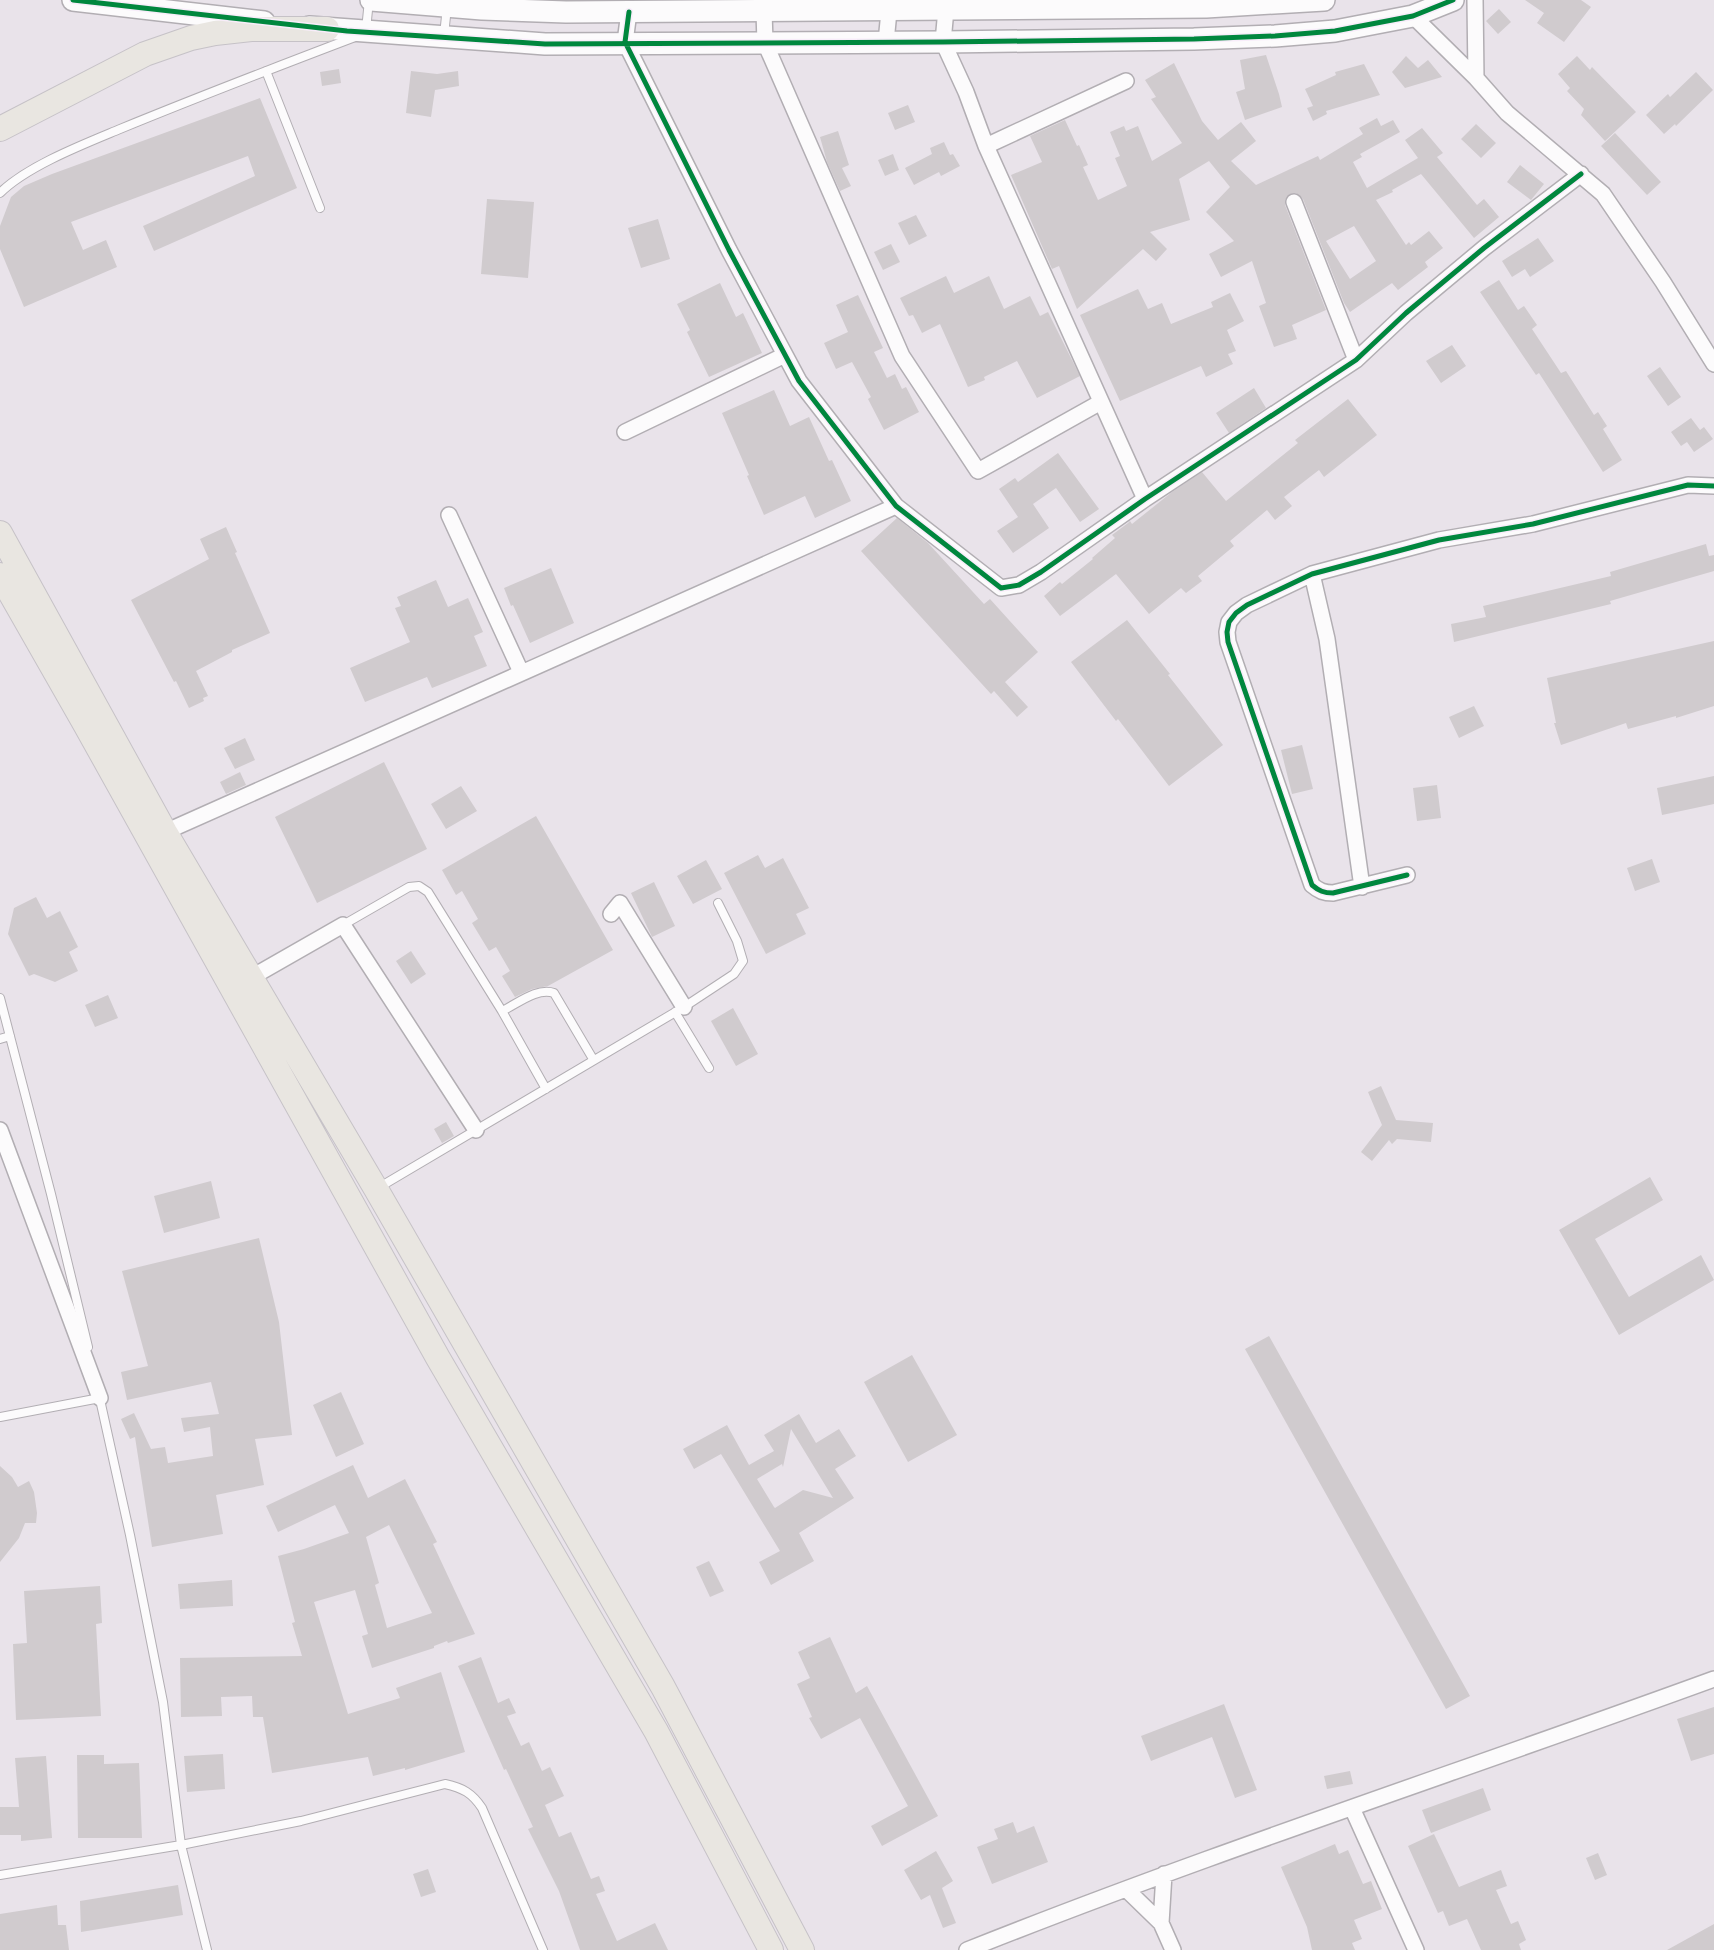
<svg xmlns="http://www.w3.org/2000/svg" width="1714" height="1950" viewBox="0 0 1714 1950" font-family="Commissioner,sans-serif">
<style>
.building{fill:#d0cbce;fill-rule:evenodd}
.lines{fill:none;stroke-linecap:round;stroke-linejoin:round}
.lane-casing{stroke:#b2aeb3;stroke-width:10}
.street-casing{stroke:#b2aeb3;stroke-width:18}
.secondary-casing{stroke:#b2aeb3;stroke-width:24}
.primary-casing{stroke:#c6c2c7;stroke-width:26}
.lane{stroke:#fcfbfc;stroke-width:8}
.street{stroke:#fcfbfc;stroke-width:15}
.secondary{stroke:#fcfbfc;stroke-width:21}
.primary{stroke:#e9e6e1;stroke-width:24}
.cycleway-casing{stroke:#f8edfa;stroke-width:8}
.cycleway{stroke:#00873e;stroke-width:5}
</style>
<rect width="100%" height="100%" fill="#e9e3ea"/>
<path class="building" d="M1525,0h56l10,7 -27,35 -27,-19 7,-10z
M1499,9l12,13 -13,12 -12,-13z
M1266,55l13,39 3,13 -37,13 -9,-28 9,-3 -5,-29z
M1406,56l12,12 10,-8 14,17 -37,11 -13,-16z
M1577,56l13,14 2,-3 44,45 -31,29 -24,-26 3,-6 -17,-18 3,-3 -12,-14z
M1174,63l28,58 16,19 23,-18 15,19 -25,20 25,24 62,-29 2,4 43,-26 -4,-6 18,-10 4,8 12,-6 7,12 -40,22 2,3 -9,5 14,26 51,-30 -13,-18 17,-12 21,25 -6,4 40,48 7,-6 15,18 -25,21 -53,-64 -29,16 1,2 -17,8 30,45 3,-3 2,3 18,-14 14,17 -18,14 3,5 -30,23 -6,-7 -42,29 -6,-9 -41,-104 -7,-6 -6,1 -5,6v5l41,105 -34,15 5,14 -23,8 -15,-41 7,-3 -14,-42 -31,16 -12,-23 25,-13 -28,-29 24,-25 -21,-26 -30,18 11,41 -40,12 17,17 -11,12 -13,-12 -66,60 -18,-43 -7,3 -41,-94 31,-13 -12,-26 35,-16 12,26 2,-1 9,20 -5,2 15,33 29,-14 -12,-28 5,-2 -10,-24 14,-6 2,5 12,-5 14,35 30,-18 -31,-44 5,-2 -11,-17zM1354,226l22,35 -26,18 -24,-38z
M1364,64l16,31 -54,16 1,3 -14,7 -6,-13 6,-2 -8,-17 31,-14 -1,-3z
M339,69l2,14 -19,3 -2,-14z
M411,71l26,3 21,-3 1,15 -24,4 -4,27 -25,-4z
M1696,72l17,18 -37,36 -1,-2 -11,10 -18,-19 22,-21 2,3z
M260,98l37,90 -143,63 -11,-25 112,-50 -7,-20 -177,66 12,28 23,-10 11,27 -93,40 -24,-58v-23l11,-29 13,-11 28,-12z
M908,105l7,17 -20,8 -7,-17z
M1476,124l20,19 -15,15 -20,-19z
M838,131l11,34 -7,3 9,18 -11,5 -13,-29 -7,-25z
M1615,133l46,49 -14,13 -46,-49z
M944,142l6,13 3,-1 7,12 -19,10 -2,-4 -25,13 -9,-17 27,-14 -2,-6z
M893,154l6,16 -14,6 -7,-16z
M1520,165l24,19 -13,16 -24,-18z
M487,199l47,3 -6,76 -47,-4z
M916,215l11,21 -18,9 -11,-22z
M658,219l12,40 -29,9 -13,-40z
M1538,238l16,23 -24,16 -5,-8 -13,8 -10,-16z
M891,244l9,18 -17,8 -9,-18z
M946,276l8,17 35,-17 15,33 26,-13 10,20 8,-4 32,64 -43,22 -20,-37 -33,16 1,3 -17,7 -28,-63 -18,9 -9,-18 -4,1 -9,-18z
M1499,280l19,30 6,-4 13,19 -5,4 29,44 5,-2 28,44 4,-3 9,14 -4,3 19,31 -19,12 -64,-99 -3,2 -56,-83z
M720,283l16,34 7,-4 19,40 -53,24 -22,-45 3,-2 -13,-26z
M1138,289l10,20 14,-6 9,21 42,-17 -2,-5 19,-9 14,28 -17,9 9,21 -8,3 5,10 -27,13 -5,-11 -81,35 -40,-86z
M858,295l25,53 -9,4 13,26 8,-4 7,15 4,-2 13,25 -35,18 -16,-31 3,-2 -19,-35 -16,7 -12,-26 24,-11 -12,-27z
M1452,345l14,21 -25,17 -15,-22z
M1660,367l21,30 -13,9 -21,-30z
M1254,388l12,20 -37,25 -13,-20z
M774,390l16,36 19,-9 20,44 3,-1 19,41 -36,17 -10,-22 -41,19 -17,-39 2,-1 -27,-62z
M1348,399l29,36 -53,42 -5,-7 -35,27 8,9 -17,14 -8,-10 -37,31 4,5 -36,30 4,5 -16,12 -5,-5 -32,26 -33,-40 -56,42 -16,-20 16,-14 2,2 31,-25 -1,-1 23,-20 -3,-3 16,-12 2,-2 2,3 40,-32 30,-20 24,29 72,-58 -3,-3z
M1691,418l9,12 4,-3 9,12 -19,13 -7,-10 -6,4 -10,-14z
M1058,453l41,56 -19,13 -24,-34 -23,16 16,24 -36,25 -16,-22 21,-14 -19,-28 16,-11 3,4z
M897,518l31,25 56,61 6,-5 48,53 -33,30 23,25 -11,10 -23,-26 -3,3 -130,-143z
M226,527l11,25 -2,1 35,80 -38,17v2l-36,19 12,25 -5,2 1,3 -15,7 -13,-27 -2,1 -43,-82 78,-41 -9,-20z
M1706,544l3,12 5,-1v16l-104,30 1,3 -157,38 -3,-18 35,-7 -3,-11 128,-30 -1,-4z
M551,568l23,55 -44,20 -17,-38 -2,1 -7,-18z
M436,580l12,27 20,-9 15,34 -9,4 13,30 -55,22 -5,-11 -62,25 -15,-34 60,-26 -15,-34 6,-2 -4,-9z
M1127,620l43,54 -2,1 55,70 -54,41 -51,-67 -2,2 -45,-59z
M1714,641v65l-38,12v-2l-48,13 -2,-6 -65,22 -7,-22h2l-9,-45z
M1474,706l10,20 -25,12 -10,-21z
M245,738l10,22 -20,9 -11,-21z
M1302,745l11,44 -21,5 -11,-44z
M384,762l43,87 -110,54 -42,-86z
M240,772l6,13 -20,9 -6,-12z
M1714,776v28l-52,11 -5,-27z
M1437,785l4,33 -24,3 -4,-33z
M461,786l16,25 -31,18 -15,-25z
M536,816l77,134 -65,36 -16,3 -17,8 -13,-21 8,-5 -14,-24 -7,4 -17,-28 6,-4 -16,-28 -6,4 -14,-25z
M758,855l7,13 18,-10 26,50 -13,6 10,20 -40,20 -42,-81z
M1652,859l8,23 -25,9 -8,-23z
M706,860l16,29 -29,15 -16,-28z
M654,882l21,44 -23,11 -21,-44z
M36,897l11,21 13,-7 18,36 -9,5 9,19 -23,11 -21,-8 -5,2 -21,-42 6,-26z
M411,951l15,23 -15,10 -15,-23z
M108,995l10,23 -23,9 -10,-22z
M733,1008l25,46 -22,12 -25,-45z
M1381,1086l15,34 37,3 -2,19 -34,-3 -5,5 -3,-4 -17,21 -11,-9 21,-27 -14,-33z
M446,1122l8,14 -12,7 -8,-14z
M1650,1177l13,23 -68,39 34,58 72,-42 13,25 -95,55 -60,-105z
M211,1181l9,37 -56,15 -10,-37z
M259,1238l20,84 13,113 -37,4 9,46 -48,10 7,39 -71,13 -17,-110 -5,2 -9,-20 13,-6 17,36 14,-2 3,16 45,-7 -3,-29 -26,5 -3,-14 38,-4 -8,-32 -84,18 -6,-28 27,-6 -26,-95z
M1269,1336l201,360 -24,13 -201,-360z
M912,1355l45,80 -49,27 -44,-80z
M341,1392l23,52 -28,13 -23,-52z
M799,1414l17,29 23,-14 17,27 -21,13 19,29 -55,35 15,28 -43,24 -12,-23 21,-11 -59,-97 -27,15 -11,-20 44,-24 22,40 25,-14 -10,-16zM791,1429l42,69 -30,-8 -28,18 -1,-1 -17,-28 25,-15 1,3z
M353,1465l15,33 37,-19 32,63 -4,2 42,90 -27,9 -1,-2 -13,5v2l-62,20 -10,-32 6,-2 -13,-44 -41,12 34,112 52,-16 -4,-10 45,-16 24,80 -60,18v-2l-32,8 -5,-19 -96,16 -9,-56h-10l-1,-21 -31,1 1,19 -41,1 -1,-59 122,-2 -10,-33 3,-1 -17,-66 26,-7 45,-16 -14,-28 -57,27 -12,-26zM389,1525l43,88 -45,15 -12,-43 4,-2 -13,-46z
M0,1466l12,11 6,10 11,-6 5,11 3,21 -1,10h-11l-6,15 -19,24z
M709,1561l15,30 -14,6 -14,-30z
M232,1580l1,26 -53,3 -2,-25z
M100,1586l2,37 -6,1 5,92 -85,4 -3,-76 14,-1 -3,-52z
M830,1637l26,56 11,-7 71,130 -56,30 -11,-20 37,-20 -48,-88 -39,21 -12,-21 3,-1 -15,-33 13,-6 -12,-26z
M481,1657l17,46 11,-5 7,15 -9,3 14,30 8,-4 13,29 8,-4 14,29 -19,9 14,32 12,-5 20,47 8,-3 6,15 -9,3 21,47 38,-18 13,27h-88l-21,-59 -31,-62 5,-2 -27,-58 -2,1 -46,-104z
M1224,1704l33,86 -22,8 -23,-61 -61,24 -10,-25z
M1714,1707v47l-23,7 -14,-42z
M223,1754l2,35 -38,3 -3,-36z
M77,1755h27v9l35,-1 3,75h-64z
M46,1756l6,82 -31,3v-6h-21v-28h19l-4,-49z
M1350,1771l3,13 -26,5 -3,-13z
M1483,1788l8,22 -60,23 -9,-23z
M1013,1822l4,11 17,-7 14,36 -56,22 -15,-37 21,-8 -4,-10z
M1434,1834l25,53 42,-17 6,16 -11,4 15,34 7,-3 8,19 -7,4 2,6h-40l-14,-31 -18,7 -6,-15 -5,2 -30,-67z
M1335,1844l4,10 9,-4 15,34 8,-3 11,28 -28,11 8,19 -10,4 3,7h-43l-5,-23 -26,-60z
M936,1851l17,30 -11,7 14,35 -13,5 -13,-33 -9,5 -17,-30z
M1598,1853l9,22 -12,5 -9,-22z
M428,1869l8,23 -15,5 -8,-23z
M178,1885l5,30 -102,17 -1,-31z
M57,1905l1,20h8l3,25h-69v-36z
M1714,1924v26h-47z"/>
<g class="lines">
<g class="lane-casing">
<path id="lane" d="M366,30l3,-30
M444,35l3,-28
M266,71l54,137
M0,193c27,-27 84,-49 120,-64 78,-32 156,-62 235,-92
M343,925l66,-38 10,-1 9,6 74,119 44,78
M0,998l51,196 37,153
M502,1011c15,-7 35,-24 52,-18l39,66
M675,1012l34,56
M0,1039l10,-3
M378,1188l306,-181 50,-33 9,-13 -6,-20 -19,-38
M99,1395l31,140 33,167 18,143 26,105
M0,1417l100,-19
M0,1875l181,-30 120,-24 144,-37c18,4 27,9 37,24l61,142"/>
</g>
<g class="street-casing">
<path id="street" d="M1475,0l1,78
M946,9l-3,33 23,50 20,54 159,353
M764,11l1,32 137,313 76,115 123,-69
M629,12l-4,30 104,208 70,131 97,125 105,82 18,-3 22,-13 104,-73 211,-139 50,-47 78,-65 97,-74
M1413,16l63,62 31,35 96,81 60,88 51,82
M886,42l4,-41
M986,146l140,-65
M1294,202l62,158
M625,432l160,-77
M449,515l72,157
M1312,574l15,65 35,248
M165,832l731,-326
M1407,875l-74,18c-9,0 -14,-2 -21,-8l-84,-243 -1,-10 2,-10 7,-9 11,-8 65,-31 127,-34 94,-16 155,-39 26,1
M611,914l9,-11 64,104
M252,977l91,-52 133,205
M0,1130l100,268
M1352,1808l64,142
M1126,1889l35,34 12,27
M1161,1923l3,-49
M967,1950c246,-98 498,-180 747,-271"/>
</g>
<g class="secondary-casing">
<path id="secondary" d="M73,0l191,22
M371,0l111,9 84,3 640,-5 118,-7
M309,27l236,17 398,-2 251,-3 81,-3 60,-5 78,-15 40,-16"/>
</g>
<g class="primary-casing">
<path id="primary" d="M0,129l145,-75 46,-16 24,-5 36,-4h76
M0,533l165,299 211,357 287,498 139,263
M0,575l85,149 353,634 218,373 115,219"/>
</g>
<use href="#lane" class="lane"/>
<use href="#street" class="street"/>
<use href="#secondary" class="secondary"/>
<use href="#primary" class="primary"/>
<g class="cycleway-casing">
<path id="cycleway" d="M73,0l274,31 198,13 398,-2 251,-3 81,-3 60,-5 78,-15 40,-16
M629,12l-4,30 104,208 70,131 97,125 105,82 18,-3 22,-13 104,-73 211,-139 50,-47 78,-65 97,-74
M1407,875l-74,18c-9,0 -14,-2 -21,-8l-84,-243 -1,-10 2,-10 7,-9 11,-8 65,-31 127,-34 94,-16 155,-39 26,1"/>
</g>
<use href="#cycleway" class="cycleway"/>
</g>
</svg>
